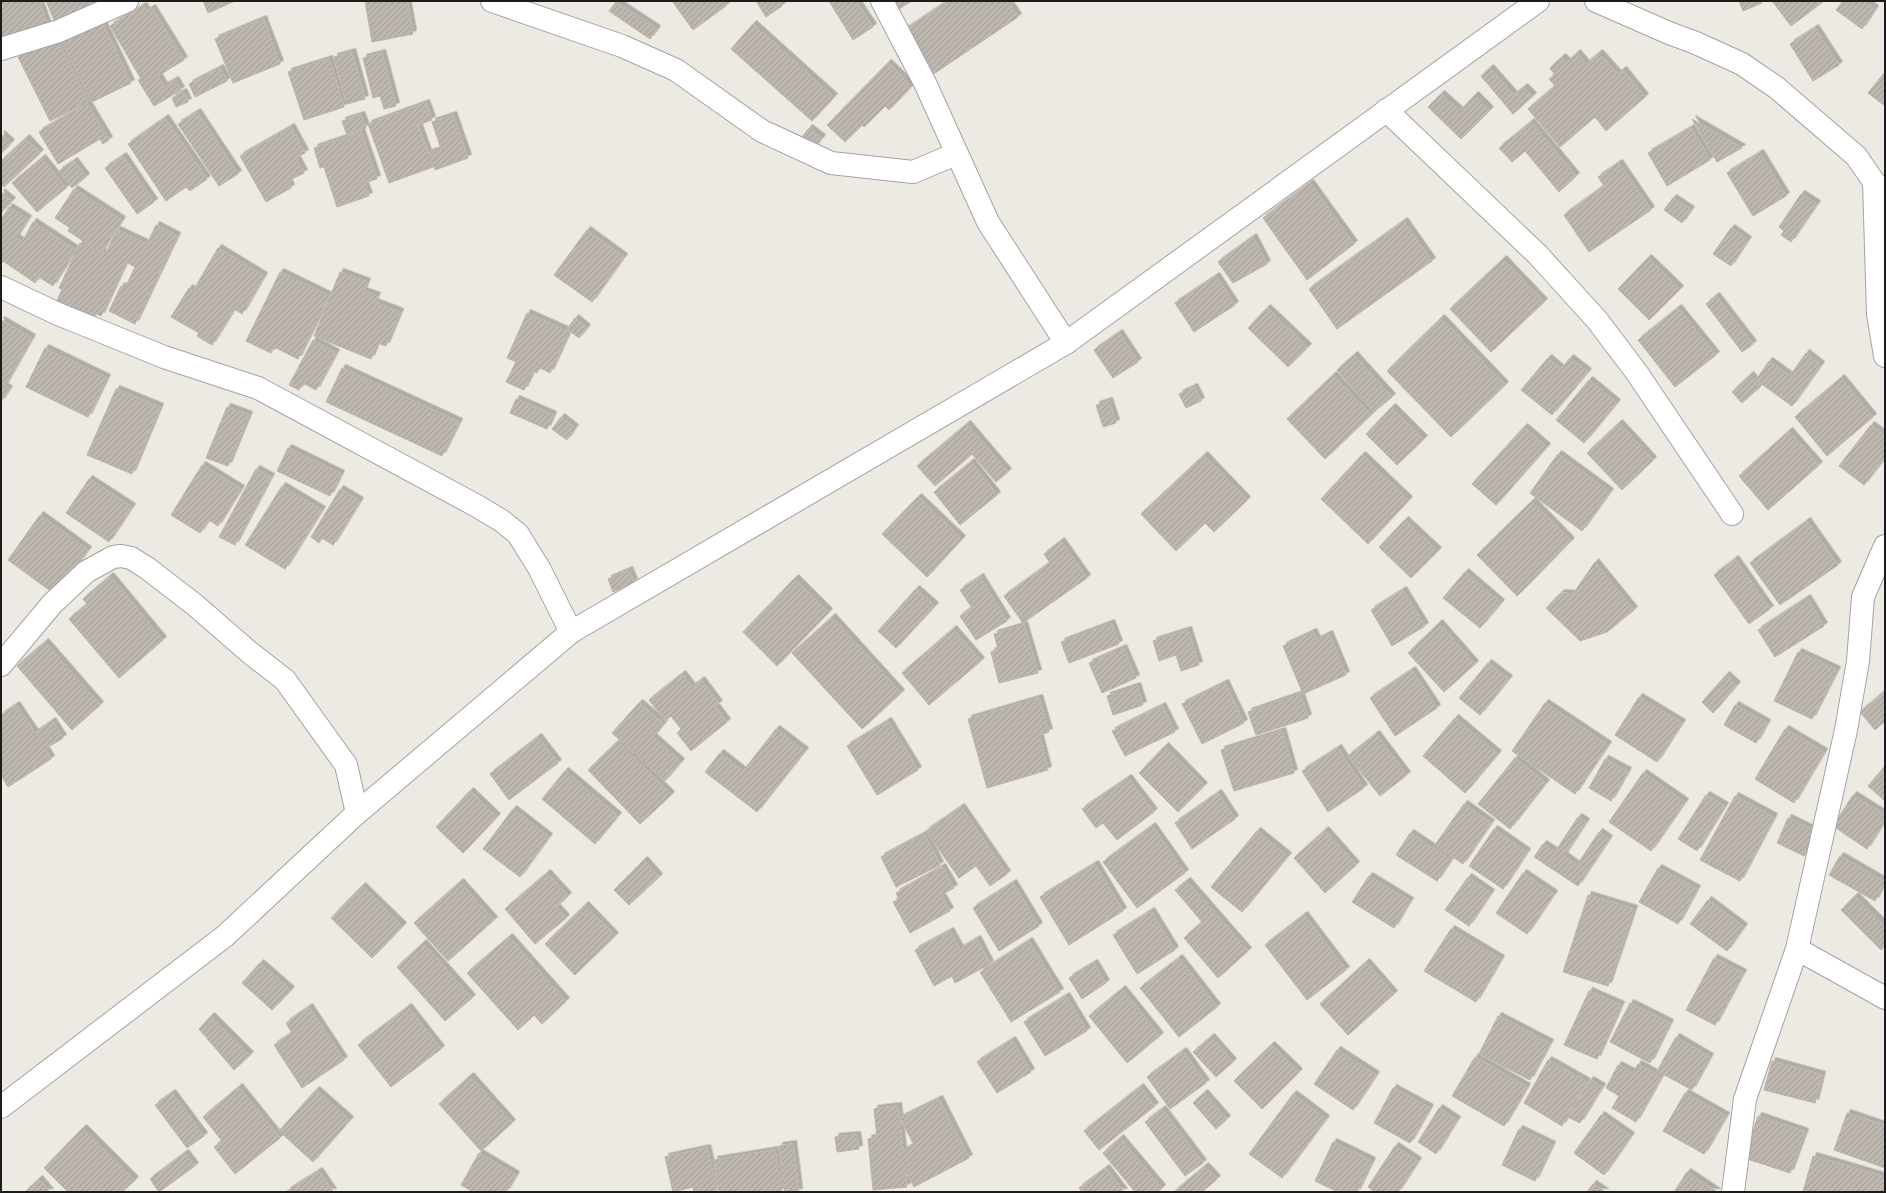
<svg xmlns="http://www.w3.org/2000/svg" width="1886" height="1193" viewBox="0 0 1886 1193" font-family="'Archivo Narrow',sans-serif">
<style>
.building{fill:url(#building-hatch);stroke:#bdb2a6;filter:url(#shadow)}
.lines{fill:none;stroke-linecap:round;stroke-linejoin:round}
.minor-casing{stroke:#a3a3a3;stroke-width:24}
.tertiary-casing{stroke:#a3a3a3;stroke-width:24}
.minor{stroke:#fff;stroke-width:22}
.tertiary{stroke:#fff;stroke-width:22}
</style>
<defs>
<pattern id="building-hatch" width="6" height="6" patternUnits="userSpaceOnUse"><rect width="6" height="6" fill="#bdb7b0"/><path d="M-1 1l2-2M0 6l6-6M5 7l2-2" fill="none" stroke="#a29d97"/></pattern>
<filter id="shadow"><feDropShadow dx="3.5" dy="-3.5" stdDeviation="0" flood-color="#0004"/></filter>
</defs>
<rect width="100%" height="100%" fill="#edeae3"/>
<path class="building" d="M1,1h38l9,26 -47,17z
M46,1h74l-63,26z
M203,1h32l-27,12z
M365,1h42l6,33 -41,8z
M672,1h50l4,5 -33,24z
M756,1h23l3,5 -16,11z
M829,1h27l17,26 -20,13z
M894,1h18l-13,8z
M948,1h67l-5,4 8,12 -86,58 -29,-44z
M1739,1h22l1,2 -19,8z
M1772,1h52l-33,25z
M1843,1h21l11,8 -13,20 -26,-19z
M616,2l41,27 -7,10 -41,-28z
M143,6l4,5 5,-3 32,52 -26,16 6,10 11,-6 6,10 -27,16 -16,-26 3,-1 -31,-53z
M263,19l17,45 -47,19 -18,-44z
M101,20l30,63 -39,19 -31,-62z
M753,24l81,73 -22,24 -81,-72z
M1815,28l24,37 -26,16 -23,-37z
M56,38l32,64 -38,19 -32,-64z
M352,52l13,47 -18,5 -13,-47z
M382,53l14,53 -12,3 -4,-13 -7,2 -10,-40z
M1577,53l9,11 13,-11 19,21 5,-4 22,27 -39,34 -11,-14 -35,30 -32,-38 27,-23 -6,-7 6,-4 -5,-7 12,-11 5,5z
M329,59l15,48 -40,13 -16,-48z
M888,63l24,23 -23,24 -4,-4 -21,21 -2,-2 -17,17 -18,-17z
M220,68l7,13 -32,16 -6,-13z
M1490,68l24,27 10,-8 9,9 -20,18 -32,-38z
M1885,72v34l-17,-13z
M183,92l5,10 -12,5 -4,-9z
M1441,94l19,17 15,-16 15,15 -29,29 -33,-32z
M87,103l22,37 -6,4 -3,-5 -42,25 -19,-32z
M426,103l6,17 -14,5 15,42 -44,16 -21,-59z
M197,112l41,62 -19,12 -41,-62z
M361,115l5,13 -19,7 -5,-14z
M453,115l15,43 -33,12 -6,-17 12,-4 -9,-27z
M165,118l42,61 -17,12 -4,-4 -20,14 -38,-57z
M1692,119l50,29 -25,14z
M1531,122l45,54 -17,16 -34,-41 -13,11 -13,-14z
M291,127l14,26 -9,5 8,15 -16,8 3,7 -25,14 -26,-46z
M809,128l13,10 -11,14 -13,-10z
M1691,128l19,32 -43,26 -19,-33z
M361,132l16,47 -13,4 5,13 -32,11 -13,-40 -4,1 -6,-20z
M1,134l10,9 -10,11z
M26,138l14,15 -36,34 -3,-3v-23z
M1760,153l26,43 -33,20 -26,-43z
M123,156l31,46 -17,12 -32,-46z
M42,158l24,30 -29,24 -25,-29z
M74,161l12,16 -14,11 -13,-17z
M1619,163l32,47 -62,42 -25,-37 40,-29 -6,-9z
M1310,183l44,61 -47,36 -44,-62z
M74,189l48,31 -21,33 -33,-22 2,-3 -15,-10z
M1,192l11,9 -10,11 -1,-1z
M1801,194l16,10 -26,38 -10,-7 3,-4 -5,-4z
M1673,198l18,12 -9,13 -18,-13z
M9,207l19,12 -12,19 6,4 11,-20 43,28 -23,36 -14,-9 -4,6 -32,-22 -2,3v-44z
M1404,221l28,40 -95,68 -28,-40z
M156,225l21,11 -42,88 -26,-13 12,-25 4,2 10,-21 -9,-5 -25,54 -6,-3 -4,7 -35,-17 6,-14 -3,-1 21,-45 25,11 12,-24 30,14z
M1731,228l17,12 -17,26 -18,-12z
M587,230l37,27 -32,45 -38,-27z
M1253,237l14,27 -34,19 -15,-21z
M218,248l46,28 -22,38 -8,-5 -22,36 -15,-9 2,-3 -28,-16 18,-29 4,3z
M1648,258l32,31 -31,31 -31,-31z
M1503,259l41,43 -53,50 -41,-43z
M280,272l49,24 -31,63 -24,-12 -3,6 -25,-12z
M340,272l27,10 -4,9 14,5 -3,6 26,10 -14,34 -9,-3 -6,16 -57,-23z
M1216,276l19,29 -41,27 -19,-29z
M1716,296l37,48 -11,8 -36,-48z
M1267,308l41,39 -20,20 -40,-39z
M1678,308l38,47 -41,32 -37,-47z
M527,313l42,19 -19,41 -11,-6 -2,6 -4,-2 -9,19 -18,-8 10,-20 -9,-4z
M575,318l12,10 -8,10 -12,-9z
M1441,318l64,67 -54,52 -64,-66z
M1,320l31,18 -28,49 5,2 -8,13z
M1119,333l19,29 -25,16 -19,-28z
M313,340l23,13 -20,37 -13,-7 -4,7 -10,-5z
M45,348l62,30 -19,39 -62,-30z
M1806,353l15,12 -29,41 -36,-26 13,-19 21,15z
M1354,355l38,42 -18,15 -37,-42z
M1548,358l13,11 9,-11 18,14 -36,43 -31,-25z
M342,368l117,54 -17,34 -116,-54z
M1333,375l38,40 -46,44 -38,-40z
M1750,375l10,12 -18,16 -10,-11z
M1841,378l32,39 -46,39 -32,-39z
M1589,380l28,23 -33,40 -28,-23z
M1194,387l7,14 -15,7 -7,-14z
M116,389l44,18 -28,67 -45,-19z
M516,399l37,16 -6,14 -37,-16z
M1109,401l7,22 -13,4 -7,-22z
M227,407l22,8 -21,51 -22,-8z
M1392,407l32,32 -27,26 -31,-31z
M561,417l14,11 -8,12 -15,-11z
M1619,423l34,37 -31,30 -35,-37z
M967,424l41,48 -12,10 -24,-28 -37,32 -18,-20z
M1871,425l14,11v22l-21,27 -25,-19z
M1524,427l23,20 -51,58 -24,-21z
M1789,431l30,34 -51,45 -29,-34z
M288,448l53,26 -11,22 -53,-25z
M1558,454l52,38 -28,39 -52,-38z
M1204,455l43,45 -33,32 -9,-9 -29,28 -35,-37z
M1362,455l47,45 -41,44 -47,-45z
M971,462l26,33 -37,30 -26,-33z
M202,465l39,24 -23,37 -9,-6 -9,13 -29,-18z
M256,469l15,8 -36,68 -16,-8z
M89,479l43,28 -23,35 -43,-29z
M282,486l40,24 -37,59 -40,-24z
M340,489l20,12 -27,44 -11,-7 -3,5 -8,-6z
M918,497l44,42 -35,38 -45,-43z
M1532,501l39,40 -54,55 -40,-41z
M40,515l48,35 -32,45 -48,-35z
M1405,520l33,31 -27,27 -32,-31z
M1807,521l31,44 -58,40 -30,-42z
M1061,541l26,37 -64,45 -19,-27 46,-33 -6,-9z
M1735,559l35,50 -21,15 -35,-49z
M1595,562l39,48 -27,22 -27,9 -34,-33 15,-15 12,1z
M629,570l5,12 -21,10 -5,-13z
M1465,572l36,31 -21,25 -37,-30z
M110,576l53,64 -44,38 -50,-59 18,-15 -4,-5z
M980,577l27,44 -31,19 -16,-24 12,-8 -12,-18z
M795,578l34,34 -52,54 -34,-34z
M916,589l19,17 -39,42 -18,-17z
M1403,590l22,36 -33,20 -21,-36z
M1807,598l17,28 -49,31 -17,-27z
M832,617l69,76 -39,36 -70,-76z
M1111,623l8,21 -50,19 -8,-21z
M1439,623l36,41 -31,28 -36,-39z
M1024,625l14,48 -39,10 -8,-31 7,-3 -4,-15z
M953,629l28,32 -52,44 -27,-32z
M1188,630l11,35 -18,6 -5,-16 -17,6 -6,-20z
M1313,632l4,8 12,-6 17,41 -43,19 -20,-48z
M45,642l55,63 -28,25 -55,-64z
M1123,648l13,30 -34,15 -13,-30z
M1798,652l39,18 -25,49 -38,-18z
M1488,663l21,16 -29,36 -21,-17z
M1412,670l25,38 -42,28 -25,-38z
M682,674l10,13 9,-7 18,24 -4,2 12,16 -36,29 -14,-18 4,-4 -10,-13 -6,5 -16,-21z
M1726,675l11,10 -24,28 -11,-11z
M1225,683l19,40 -42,21 -20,-40z
M1137,686l6,19 -30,10 -6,-19z
M1885,691v30l-10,9 -15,-18z
M1300,694l8,24 -52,17 -8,-23z
M1639,697l43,26 -25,39 -42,-27z
M1039,698l10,34 -10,3 9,35 -61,18 -19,-69z
M639,703l25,21 -11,13 28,25 -16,19 -53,-48z
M1545,703l63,42 -33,49 -63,-43z
M16,705l19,28 17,-12 11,17 -18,11 6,10 -43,28 -7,-12v-60z
M1735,705l32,18 -11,20 -32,-18z
M1162,706l13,26 -50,24 -13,-25z
M1455,718l43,36 -33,39 -42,-37z
M888,721l30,49 -41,25 -30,-49z
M776,729l29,22 -48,61 -52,-40 15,-19 23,18z
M1785,729l39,23 -30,51 -39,-24z
M1282,731l12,42 -60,18 -13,-41z
M1376,734l31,41 -27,21 -32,-40z
M538,737l20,26 -49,37 -19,-26z
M618,741l53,54 -31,29 -52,-54z
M1165,746l39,40 -26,26 -39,-39z
M1338,748l26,40 -36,24 -26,-41z
M1515,758l31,25 -36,46 -32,-25z
M1605,759l23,12 -17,30 -22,-13z
M1885,766v35l-17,-15z
M565,771l53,45 -23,28 -53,-45z
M1643,773l42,29 -34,49 -42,-29z
M1128,778l26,34 -37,28 -14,-17 -7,5 -14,-19z
M470,791l27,26 -34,36 -27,-26z
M1218,793l17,26 -43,30 -17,-26z
M1706,795l19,11 -28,45 -19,-12z
M1853,795l32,20v5l-18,29 -34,-23z
M1735,796l39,21 -34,64 -40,-21z
M1464,804l27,19 -28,41 -28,-19z
M961,807l46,67 -17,12 -14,-20 -17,12 -33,-47z
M513,809l36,28 -29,40 -37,-28z
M1578,817l8,5 -22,34 13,9 22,-33 10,7 -31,47 -44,-29 9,-13 12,8z
M1788,818l27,13 -11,25 -27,-13z
M1152,826l33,47 -48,35 -34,-46z
M1494,829l33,23 -24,37 -34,-23z
M1325,830l31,35 -31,28 -31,-35z
M1257,831l31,25 -46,56 -31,-25z
M1410,833l41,27 -14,21 -41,-26z
M924,834l16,31 -44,22 -15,-30z
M1840,856l45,26 -10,19 -46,-26z
M644,860l15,17 -30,28 -15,-15z
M1095,864l28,47 -54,34 -29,-48z
M942,867l12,21 -13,7 9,16 -40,22 -17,-31 6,-3 -3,-6z
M1658,868l39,21 -19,35 -39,-22z
M547,873l21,23 -12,11 10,11 -31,26 -30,-35z
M1523,873l31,21 -27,40 -31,-21z
M1369,876l41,25 -16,27 -42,-26z
M1468,877l23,16 -22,33 -24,-16z
M1187,881l61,70 -30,27 -34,-40 18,-16 -27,-32z
M460,882l34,38 -46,41 -34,-38z
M1013,883l26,43 -40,25 -26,-43z
M362,886l41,40 -31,32 -41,-40z
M1588,895l46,14 -26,77 -45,-14z
M1855,896l30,30v20l-4,4 -40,-40z
M1708,900l36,27 -17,24 -37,-27z
M585,905l30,31 -40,39 -30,-31z
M1151,911l24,39 -38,24 -24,-39z
M1304,915l42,55 -39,30 -42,-55z
M1451,929l50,30 -25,43 -52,-31z
M950,931l10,18 17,-10 13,25 -35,19 -3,-7 -18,10 -19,-36z
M509,937l57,64 -24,23 -8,-9 -16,15 -51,-57z
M1029,941l31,51 -49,30 -31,-50z
M423,943l49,55 -27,23 -48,-54z
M1179,958l38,49 -38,30 -39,-49z
M1714,958l29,15 -28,52 -29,-15z
M1366,962l28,32 -46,41 -28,-31z
M260,963l31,27 -19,20 -30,-27z
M1094,963l12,20 -24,16 -13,-21z
M1122,989l38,47 -33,27 -38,-47z
M1589,991l32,14 -24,54 -33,-14z
M1066,996l21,35 -42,25 -21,-34z
M1630,1003l40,20 -20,40 -40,-21z
M309,1007l35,53 -42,28 -28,-43 18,-12 -6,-10z
M408,1007l33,42 -50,38 -33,-42z
M211,1016l39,39 -16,15 -35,-41z
M1498,1016l52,27 -20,37 -51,-26z
M1211,1037l22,25 -17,15 -23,-25z
M1676,1037l34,20 -18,33 -35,-19z
M1012,1040l19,32 -34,21 -20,-31z
M1271,1045l28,27 -37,37 -28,-28z
M1337,1050l39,25 -23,35 -39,-26z
M1183,1051l23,32 -36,26 -23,-32z
M1475,1057l52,30 -23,39 -52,-30z
M1548,1060l39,22 -25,44 -38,-23z
M1772,1061l50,14 -7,28 -51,-13z
M1638,1064l23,13 -25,45 -24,-14 7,-12 -13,-8 12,-23 15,8z
M470,1076l42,47 -31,28 -42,-47z
M1590,1080l12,7 -22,36 -12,-6z
M239,1087l41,51 -45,36 -21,-27 8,-6 -19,-24z
M1140,1087l15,19 -56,44 -15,-19z
M1393,1088l37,20 -20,35 -36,-20z
M316,1090l34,30 -37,42 -34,-31z
M172,1093l32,43 -17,12 -32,-43z
M1204,1093l23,26 -11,10 -23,-26z
M1685,1093l41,23 -22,38 -41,-23z
M1293,1094l33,25 -44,59 -33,-24z
M939,1099l30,59 -55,29 -17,-33 17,-9 -14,-27z
M898,1106l9,81 -34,3 -5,-51 9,-2 -3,-28z
M1439,1108l18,12 -21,34 -18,-12z
M1162,1109l41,54 -18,13 -40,-54z
M1847,1113l38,13v42l-51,-18z
M1601,1115l30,21 -27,39 -30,-22z
M1758,1116l47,16 -15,41 -46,-15z
M83,1128l52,52 -13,12h-54l-24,-24z
M1519,1129l33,16 -17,36 -33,-16z
M857,1135l2,14 -22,3 -2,-15z
M1120,1138l42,50 -4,4h-23l-32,-39z
M1333,1142l39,19 -15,31h-19l-23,-11z
M793,1144l6,48h-14l-6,-46z
M1395,1146l23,15 -20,31h-23l-7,-5z
M707,1148l10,44h-23l-1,-5 -20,5 -8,-35z
M775,1150l7,42h-63l-5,-32z
M185,1153l10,13 -36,26 -9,-13z
M479,1153l37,22 -10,17h-33l-12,-7z
M1813,1156l72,21v15h-82z
M1205,1166l12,13 -15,13h-28z
M1106,1168l18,24h-42l-3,-4z
M319,1171l14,21h-45l-1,-1z
M1687,1172l30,20h-43z
M39,1179l11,13h-25z
M1593,1184l12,8h-18z"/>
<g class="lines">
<g class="minor-casing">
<path id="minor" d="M492,1l130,45 54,24 86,61 69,32 82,9 43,-18
M882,1l43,82 63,139 78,121
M1596,1l73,32 27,10 46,21 35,24 79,68 18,26 11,11
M1,49l58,-18 68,-30
M1386,110l152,145 59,65 40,53 95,141
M1874,182l4,132 7,42
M1,287l57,27 106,43 94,31 219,118 25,15 16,13 21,34 32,64
M1,665l51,-61 34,-32 27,-15 8,-1 10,2 16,10 48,37 54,47 36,28 61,85 11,48
M1797,949l88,49
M1733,1192l12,-93 52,-150 49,-219 12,-69 5,-64 22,-51"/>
</g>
<g class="tertiary-casing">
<path id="tertiary" d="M1,1107l224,-171 132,-123 214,-181 495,-289 472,-342"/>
</g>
<use href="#minor" class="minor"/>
<use href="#tertiary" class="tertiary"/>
</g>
<rect width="1886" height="1193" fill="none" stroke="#1c1c1c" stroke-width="4"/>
</svg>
